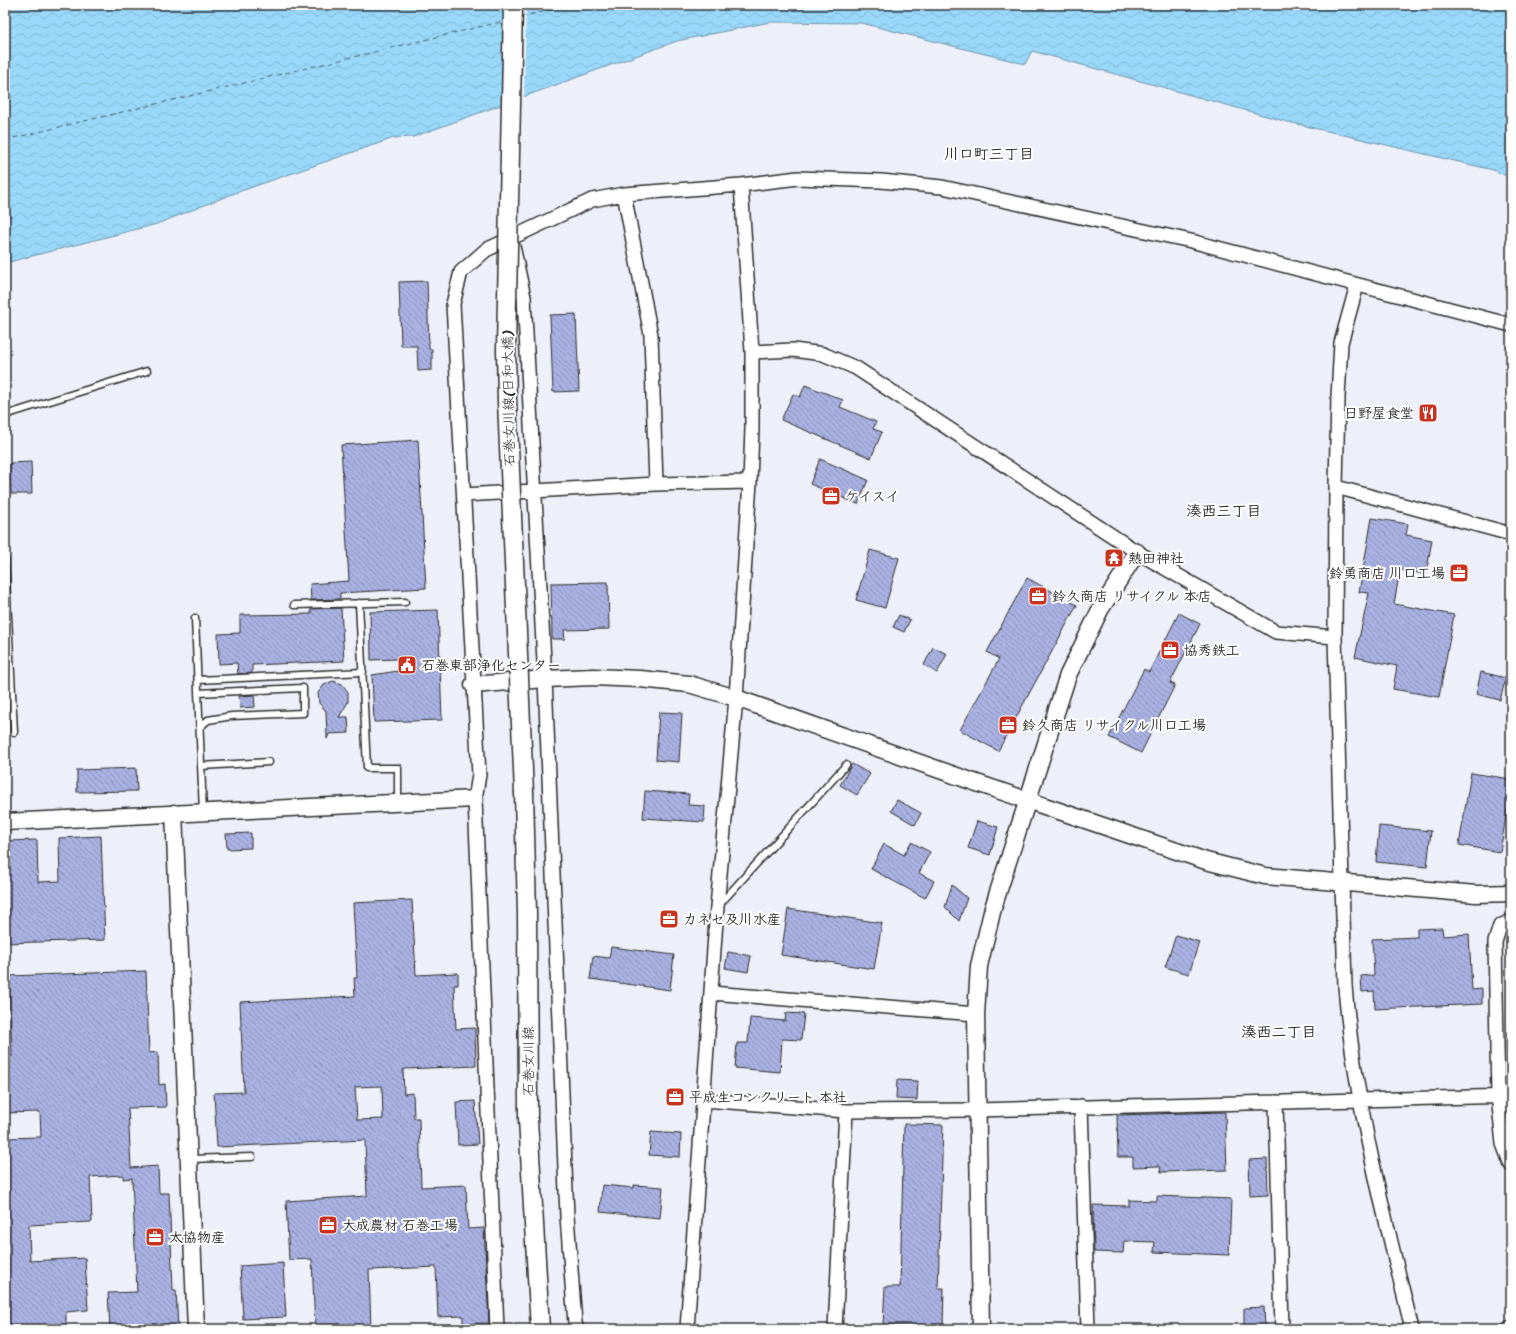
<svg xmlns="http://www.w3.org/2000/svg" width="1516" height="1334" viewBox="0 0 1516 1334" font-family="Sriracha,'Klee One',sans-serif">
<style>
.water{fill:url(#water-waves);stroke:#6d93a7}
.pier{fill:#eef0f9}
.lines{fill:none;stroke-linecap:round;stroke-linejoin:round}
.ferry{stroke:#4c5f69;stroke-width:1;stroke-dasharray:5 4;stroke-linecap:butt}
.building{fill:url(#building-back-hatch);stroke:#2b2b2b;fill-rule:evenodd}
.service-casing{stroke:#2b2b2b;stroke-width:9}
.minor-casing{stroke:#2b2b2b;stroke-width:16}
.tertiary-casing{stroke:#2b2b2b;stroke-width:19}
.secondary-casing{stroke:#2b2b2b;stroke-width:21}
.service{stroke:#fff;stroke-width:6}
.minor{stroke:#fff;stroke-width:13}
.tertiary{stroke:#fff;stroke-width:16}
.secondary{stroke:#fff;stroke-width:18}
.secondary-bridge-casing{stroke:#2b2b2b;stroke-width:21;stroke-linecap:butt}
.secondary-bridge{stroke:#fff;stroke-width:18}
.labels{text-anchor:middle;stroke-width:4;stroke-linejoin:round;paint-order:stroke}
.street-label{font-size:14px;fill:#2b2b2b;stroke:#fff}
.poi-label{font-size:14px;font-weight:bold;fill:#2b2b2b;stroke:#fff;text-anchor:start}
.neighbourhood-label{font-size:15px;font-weight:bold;fill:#2b2b2b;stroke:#fff}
</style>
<defs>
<pattern id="water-waves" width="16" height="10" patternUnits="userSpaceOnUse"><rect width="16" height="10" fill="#99d8fa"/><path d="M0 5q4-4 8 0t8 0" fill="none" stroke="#84bad6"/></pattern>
<pattern id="building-back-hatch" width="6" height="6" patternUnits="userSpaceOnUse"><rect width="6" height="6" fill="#aab2e3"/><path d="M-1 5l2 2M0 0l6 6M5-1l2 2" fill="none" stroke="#8b91b8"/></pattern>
</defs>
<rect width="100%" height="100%" fill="#eef0f9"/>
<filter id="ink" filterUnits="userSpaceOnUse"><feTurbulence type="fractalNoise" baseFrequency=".025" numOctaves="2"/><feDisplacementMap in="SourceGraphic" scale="8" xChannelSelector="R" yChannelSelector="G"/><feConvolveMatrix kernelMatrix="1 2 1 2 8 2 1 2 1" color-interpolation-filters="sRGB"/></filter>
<g filter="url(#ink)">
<path class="water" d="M5,5h1506v173l-18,-8 -209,-49 -252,-70 -7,13 -164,-41 -91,-1 -93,19 -264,96 -19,1 -159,55 -78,31 -152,39z"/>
<path class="pier" d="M504,5h22l-2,94 -22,8z"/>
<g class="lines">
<path class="ferry" d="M521,17l50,-12
M5,140l499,-119"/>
</g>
<path class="building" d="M427,281l2,68h3v21l-14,1 -1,-25h-16l-2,-64z
M576,314l3,77 -26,1 -3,-77z
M805,385l38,15 -3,7 36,15 -3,7 9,3 -11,26 -90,-38 12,-26 7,3z
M418,440l8,148 -86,5v6l-29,1 -1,-16 39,-3 -8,-136z
M820,459l48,21 -10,24 -48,-20z
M31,462l1,32h-21l-1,-31z
M1372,518l36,6 -2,11 26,5 -6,34 -26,-4 -6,34 60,11 -15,82 -46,-8 4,-23 -42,-9 14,-64 -10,-1z
M870,550l29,8 -14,50 -29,-8z
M1027,578l50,27 -79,146 -38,-21 39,-71 -12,-7z
M608,582l1,47 -45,1 1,9h-13l-1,-56z
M341,608l3,53 -92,4v8l-14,1 -1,-11 -18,1 -1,-30 22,-1v-18l71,-1v-5z
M438,610l4,110 -68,2 -2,-47 26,-4 -1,-12 -26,1 -1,-48z
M1179,613l21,11 -30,59 5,2 -34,68 -32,-16 35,-68 5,3z
M899,615l11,5 -6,12 -11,-5z
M933,647l14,7 -10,19 -13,-8z
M1481,672l25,6 -6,22 -24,-6z
M333,681l9,3 6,8v10l-9,15h9l1,16 -20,1 -2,5 -1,-28 -7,-8 -1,-10 6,-8z
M254,695l1,12 -15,1 -1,-12z
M659,712l23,1 -3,49 -23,-2z
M852,764l18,10 -13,21 -17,-10z
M136,768l1,23 -60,1v-22z
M1471,773l40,6v8l-11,65 -41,-7z
M645,791l44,3 -1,11 17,1 -1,16 -61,-4z
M897,800l24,13 -6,12 -24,-14z
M977,821l21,6 -8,28 -22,-7z
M1379,826l52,5 -4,36 -51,-5z
M251,833v15l-24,1 -1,-15z
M101,836l4,104 -100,3v-102l32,-1 1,42 22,-1 -1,-43z
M911,842l19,10 -11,21 15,8 -9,17 -54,-29 13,-25 20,11z
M952,885l15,13 -8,23 -14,-14z
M412,900l4,75 42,-2v12h-4l2,44 19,-1 1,38 -71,3 -2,1 1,24 9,-1 1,25h5l2,69 45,-2 2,44 16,-1 5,95 -26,1v-8l-25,1 -2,-50 -67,3 2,59h-56l-3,-70 -23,1 -3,-59 81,-5 -2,-56 -148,7 -3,-54 30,-1 -4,-90 115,-6 -1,-18h3l-4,-75zM382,1086l1,33 -26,1 -2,-33z
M788,909l94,14 -8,46 -93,-14z
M1442,928l1,8 26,-2 3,56 10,-1v15l-107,5 -1,-18 -12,1 -1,-16 13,-1 -2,-36 45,-2v-8z
M1176,935l23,7 -10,32 -24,-7z
M611,947l63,8 -4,35 -80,-11 3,-23 16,2z
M728,952l23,4 -3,16 -23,-4z
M146,971l3,82 9,-1 1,33 6,-1 1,23 -38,1 3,60 27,-2 1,27h10l4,97h3l2,39h-68l-2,-36 29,-1 -5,-114 -9,1v-4l-33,2 2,45 -63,3 1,36 55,-3 3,52 -22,2v17h-61v-191l36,-1 -1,-25 -35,1v-57h7l-3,-80z
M786,1013l18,1 -3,26 -19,-1 -2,33 -45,-4 2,-25h11l2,-25 35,3z
M897,1080l21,1 -1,19 -21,-1z
M475,1101l3,43 -20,1 -2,-43z
M1225,1112l2,58 -66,2 -1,-6 -27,1v-10h-15l-1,-42z
M904,1124l39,1 -5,163h6l-1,39 -60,-2 2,-38h15z
M651,1132l30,2 -1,23 -31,-2z
M1267,1159l1,36 -18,1 -1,-36z
M602,1185l32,3v-3l29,2 -3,31 -60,-6z
M1157,1196l74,3 -2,56 -75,-3 1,-10 -31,-1 -1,12 -29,-1 -1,-47 36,1v-6l28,1z
M283,1263l3,54 -43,2 -3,-53z
M1264,1307l1,22h-21v-21z"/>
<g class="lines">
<g class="service-casing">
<path id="service" d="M5,415l142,-44
M5,559l9,173
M359,603l8,165h31v35
M294,605l111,-3
M195,618l8,194
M198,680l165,-8
M198,693l105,-5v25l-71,3 -24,4 -8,7
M201,766l68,-4
M719,905l127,-140
M189,1159l63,-2"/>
</g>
<g class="minor-casing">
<path id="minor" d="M624,194l27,141 5,149
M513,246l11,51 21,382 22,537 8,107 2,6
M1357,285l-16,58 -3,54 -2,90 -1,150 10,349c9,116 40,230 67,343
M752,352l41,-2 30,4 33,14 281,184 139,80 59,5
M1336,487l175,47
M464,495l192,-11 94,-2
M1511,921l-11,5 -5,16 3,154 5,48 8,21
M711,993l265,21
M704,1100l142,11 130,-1 535,-14
M1276,1102l6,227
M1081,1106l7,223
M497,1329l-22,-530 4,-24 -26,-471 8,-32 25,-22 106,-50 32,-6 117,-9 57,-7 83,3 61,6 249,54 320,84
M687,1329l30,-422 19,-209 14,-216 2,-53v-77l-11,-167
M835,1329l11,-218
M1508,1329l3,-2"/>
</g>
<g class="tertiary-casing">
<path id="tertiary" d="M473,685l72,-6 48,-2 47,2 49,5 47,14 235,83 235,80 59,15 211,18 35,-1
M174,813l22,516
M5,822l470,-23
M981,1329l-5,-315 3,-48 14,-58 75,-233 32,-65 37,-58"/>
</g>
<g class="secondary-casing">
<path id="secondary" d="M524,793l3,120 1,206 12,210"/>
</g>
<use href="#service" class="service"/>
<use href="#minor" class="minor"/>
<use href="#tertiary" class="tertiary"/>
<use href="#secondary" class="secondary"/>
<g class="secondary-bridge-casing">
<path id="secondary-bridge" d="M513,5l-7,344 1,52 17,392"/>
</g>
<use href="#secondary-bridge" class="secondary-bridge"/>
</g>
</g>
<defs>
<g id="restaurant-square" transform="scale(1)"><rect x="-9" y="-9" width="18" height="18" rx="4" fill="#c8321e" stroke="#fff"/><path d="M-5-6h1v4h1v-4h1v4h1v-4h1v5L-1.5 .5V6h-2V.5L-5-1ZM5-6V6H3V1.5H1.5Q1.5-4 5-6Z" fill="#fff"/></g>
<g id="office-square" transform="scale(1)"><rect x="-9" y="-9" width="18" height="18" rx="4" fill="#c8321e" stroke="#fff"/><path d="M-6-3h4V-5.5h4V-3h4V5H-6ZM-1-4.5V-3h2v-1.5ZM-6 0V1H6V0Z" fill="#fff"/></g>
<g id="temple-square" transform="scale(1)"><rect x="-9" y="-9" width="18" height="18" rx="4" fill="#c8321e" stroke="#fff"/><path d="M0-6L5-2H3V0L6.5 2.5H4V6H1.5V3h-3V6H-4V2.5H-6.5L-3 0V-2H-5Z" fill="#fff"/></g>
<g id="civic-square" transform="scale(1)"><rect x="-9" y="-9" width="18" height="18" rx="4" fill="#c8321e" stroke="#fff"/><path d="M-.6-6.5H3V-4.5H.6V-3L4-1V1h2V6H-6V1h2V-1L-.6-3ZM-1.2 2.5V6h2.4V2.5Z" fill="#fff"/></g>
</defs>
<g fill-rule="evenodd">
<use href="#restaurant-square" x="1428" y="413"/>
<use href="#office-square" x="831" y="496"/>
<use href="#temple-square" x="1114" y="558"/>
<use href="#office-square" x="1459" y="573"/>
<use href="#office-square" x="1038" y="596"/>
<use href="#office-square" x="1170" y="650"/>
<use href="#civic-square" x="407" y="665"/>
<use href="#office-square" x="1008" y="725"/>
<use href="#office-square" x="669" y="919"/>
<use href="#office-square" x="675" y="1097"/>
<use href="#office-square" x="328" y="1225"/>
<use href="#office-square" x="155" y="1237"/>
</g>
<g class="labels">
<g class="street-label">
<text transform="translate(508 399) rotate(-91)" y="5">石巻女川線(日和大橋)</text>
<text transform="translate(528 1061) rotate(-90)" y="5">石巻女川線</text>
</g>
<g class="poi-label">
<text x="1414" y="418" text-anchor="end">日野屋食堂</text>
<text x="845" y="501">ケイスイ</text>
<text x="1128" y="563">熱田神社</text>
<text x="1445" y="578" text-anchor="end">鈴勇商店 川口工場</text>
<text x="1052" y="601">鈴久商店 リサイクル 本店</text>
<text x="1184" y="655">協秀鉄工</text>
<text x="421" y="670">石巻東部浄化センター</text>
<text x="1022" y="730">鈴久商店 リサイクル川口工場</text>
<text x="683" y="924">カネセ及川水産</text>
<text x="689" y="1102">平成生コンクリート 本社</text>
<text x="342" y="1230">大成農材 石巻工場</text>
<text x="169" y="1242">太協物産</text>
</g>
<g class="neighbourhood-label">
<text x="989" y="159">川口町三丁目</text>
<text x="1224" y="516">湊西三丁目</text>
<text x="1279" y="1037">湊西二丁目</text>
</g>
</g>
<rect width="1516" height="1334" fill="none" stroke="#fff" stroke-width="20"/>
<rect x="10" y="10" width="1496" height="1314" fill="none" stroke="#2b2b2b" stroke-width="1.5" filter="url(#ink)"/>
</svg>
